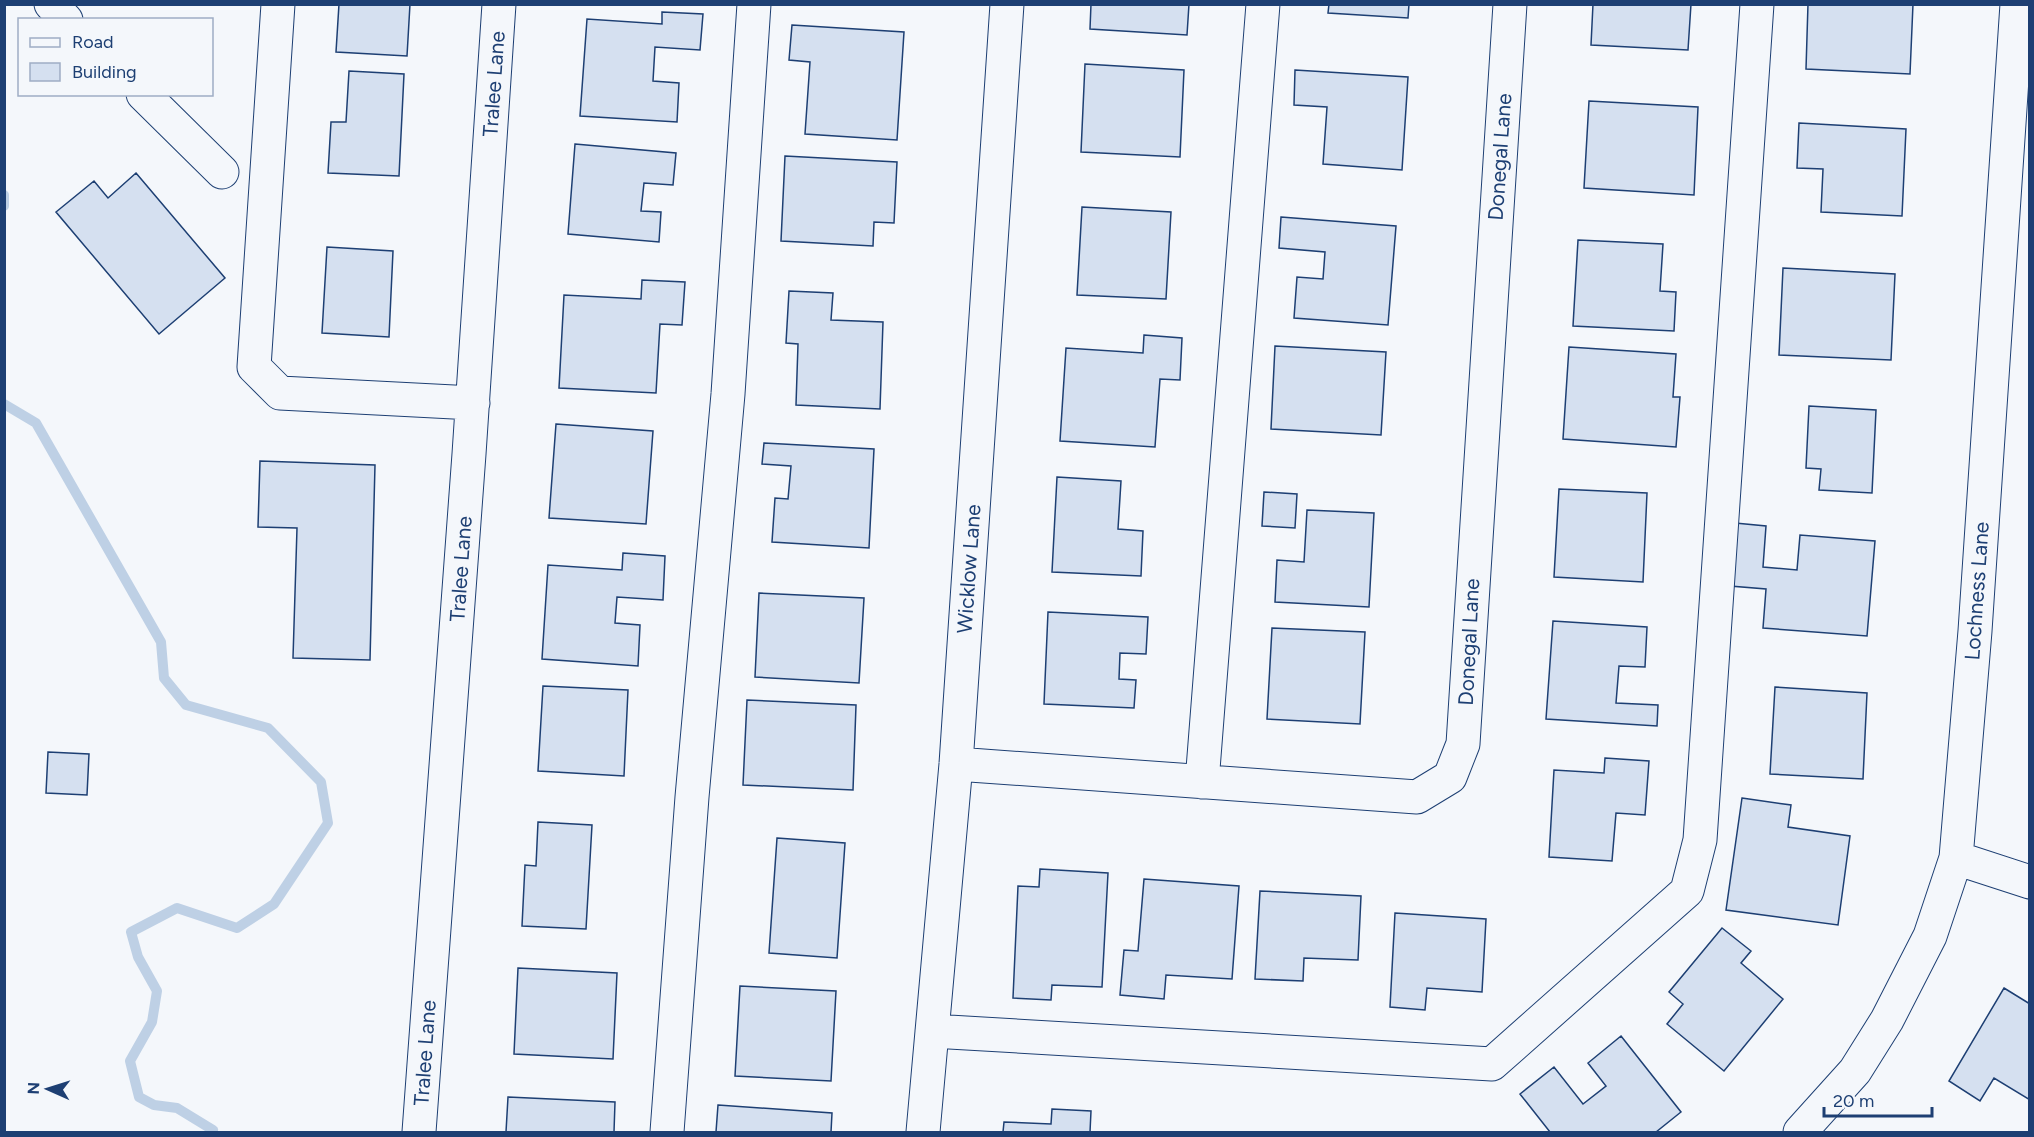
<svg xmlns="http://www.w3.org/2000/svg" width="2034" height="1137" viewBox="0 0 2034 1137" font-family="Figtree,sans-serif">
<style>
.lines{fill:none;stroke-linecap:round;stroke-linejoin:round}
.stream{stroke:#bed0e5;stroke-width:10}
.building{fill:#d5e0f0;stroke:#1d3f73;stroke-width:1.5}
.minor-casing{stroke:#1d3f73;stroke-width:35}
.minor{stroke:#f4f7fb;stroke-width:33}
.labels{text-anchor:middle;stroke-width:4.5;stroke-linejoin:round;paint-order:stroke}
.street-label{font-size:21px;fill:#1d3f73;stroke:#f4f7fb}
</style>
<rect width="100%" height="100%" fill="#f4f7fb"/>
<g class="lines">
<path class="stream" d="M4,195v11
M4,404l32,19 125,219 3,36 22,27 82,23 53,54 7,41 -54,81 -37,24 -60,-20 -46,24 7,25 19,34 -5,31 -22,39 9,36 15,8 23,3 36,22 -1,2"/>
</g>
<path class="building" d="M339,4h71l-3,52 -71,-4z
M1091,4h98l-2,31 -97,-6z
M1329,4h80l-1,14 -80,-5z
M1593,4h98l-3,46 -97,-5z
M1808,4h105l-3,70 -104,-5z
M662,12l41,2 -3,36 -45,-3 -2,34 26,2 -2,39 -97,-6 7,-97 75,5z
M792,25l112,7 -7,108 -92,-6 5,-72 -21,-2z
M1085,64l99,6 -4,87 -99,-5z
M1295,70l113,7 -6,93 -79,-6 4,-57 -33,-2z
M349,71l55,3 -5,102 -71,-3 3,-51h15z
M1589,101l109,6 -4,88 -110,-7z
M1799,123l107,6 -4,87 -81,-4 2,-43 -26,-1z
M575,144l101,9 -3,32 -29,-2 -3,28 20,1 -2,30 -91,-8z
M785,156l112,6 -3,61 -20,-1 -1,24 -92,-5z
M136,173l89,105 -66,56 -103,-122 38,-31 14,17z
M1082,207l89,5 -5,87 -89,-4z
M1281,217l115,9 -8,99 -94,-7 3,-41 26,2 2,-27 -46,-4z
M1578,240l85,4 -3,47 16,1 -2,39 -101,-5z
M327,247l66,4 -4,86 -67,-4z
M1783,268l112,6 -4,86 -112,-5z
M642,280l43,2 -3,43 -22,-1 -4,69 -97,-5 5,-93 77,4z
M789,291l44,2 -2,27 52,2 -3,87 -84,-4 2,-61 -12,-1z
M1144,335l38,3 -2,42 -20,-1 -5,68 -95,-6 6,-93 77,5z
M1275,346l111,6 -5,83 -110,-6z
M1569,347l107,7 -3,43h7l-4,50 -113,-8z
M1809,406l67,4 -4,83 -53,-3 2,-21 -15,-1z
M556,424l97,7 -7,93 -97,-6z
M764,443l110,6 -5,99 -97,-6 3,-44 13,1 3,-33 -29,-2z
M260,461l115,4 -5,195 -77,-2 4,-130 -39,-1z
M1057,477l64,4 -3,48 25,2 -2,45 -89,-4z
M1559,489l88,4 -4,89 -89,-5z
M1264,492l33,2 -2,34 -33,-2z
M1307,510l67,3 -5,94 -94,-5 2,-42 27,2z
M1735,523l31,3 -3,41 34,3 3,-35 75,6 -8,95 -104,-8 3,-39 -36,-3z
M623,553l42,3 -2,44 -46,-3 -2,26 25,2 -2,41 -96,-7 6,-94 74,5z
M759,593l105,5 -5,85 -104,-6z
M1048,612l100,5 -2,37 -26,-1 -1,26 17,1 -2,28 -90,-4z
M1553,621l94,6 -2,40 -26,-1 -3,37 42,2 -1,21 -111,-7z
M1272,628l93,4 -5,92 -93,-5z
M543,686l85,4 -4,86 -86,-5z
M1775,687l92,6 -4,86 -93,-5z
M747,700l109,5 -3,85 -110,-5z
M48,752l41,2 -2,41 -41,-2z
M1605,758l44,3 -4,54 -29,-2 -4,48 -63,-4 5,-87 50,3z
M1742,798l49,7 -3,22 62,9 -12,89 -112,-15z
M538,822l54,3 -6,104 -64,-3 3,-61 11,1z
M777,838l68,5 -8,115 -68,-5z
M1040,869l68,4 -6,114 -50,-2 -1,15 -38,-2 5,-112 21,1z
M1144,879l95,7 -7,93 -66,-4 -2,24 -44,-4 4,-45 14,1z
M1260,891l101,5 -3,64 -54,-2 -1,23 -48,-2z
M1395,913l91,6 -4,73 -55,-4 -2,22 -35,-3z
M1722,928l29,23 -10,12 42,36 -59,72 -57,-47 16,-20 -14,-12z
M518,968l99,5 -4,86 -99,-5z
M740,986l96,5 -5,90 -96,-5z
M2004,988l26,16v96l-36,-22 -14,23 -31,-20z
M1621,1036l60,76 -25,20h-106l-30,-38 34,-27 29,37 23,-18 -18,-23z
M508,1097l107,5 -1,30h-108z
M718,1105l114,8 -1,19h-115z
M1052,1109l39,2 -1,21h-87l1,-10 47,2z"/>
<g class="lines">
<g class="minor-casing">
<path id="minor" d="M51,4l15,16
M278,4l-24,363 26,26 193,10
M143,94l79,78
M956,764l461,33 33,-20 13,-33 47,-740
M1202,782l61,-778
M1956,858l74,24
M932,1031l560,33 195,-173 13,-51 57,-836
M419,1132l50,-678 30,-450
M667,1132l25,-335 36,-403 26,-390
M923,1132l33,-368 51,-760
M1800,1132l55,-61 32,-51 43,-84 26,-78 19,-227 42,-627"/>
</g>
<use href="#minor" class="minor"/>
</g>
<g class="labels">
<g class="street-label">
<text transform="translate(494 84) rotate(-86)" y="7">Tralee Lane</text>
<text transform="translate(1500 157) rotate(-86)" y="7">Donegal Lane</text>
<text transform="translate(461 569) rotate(-86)" y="7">Tralee Lane</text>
<text transform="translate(969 569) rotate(-86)" y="7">Wicklow Lane</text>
<text transform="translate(1977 591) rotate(-86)" y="7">Lochness Lane</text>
<text transform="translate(1469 642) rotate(-87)" y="7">Donegal Lane</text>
<text transform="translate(425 1053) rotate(-86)" y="7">Tralee Lane</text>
</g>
</g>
<rect width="2034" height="1137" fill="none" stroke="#1d3f73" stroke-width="12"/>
<rect x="18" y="18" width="195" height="78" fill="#f4f7fb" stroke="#9eadc5" stroke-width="1.5"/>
<rect x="30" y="38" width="30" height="9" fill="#f4f7fb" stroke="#9eadc5" stroke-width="1.5"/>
<text x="72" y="48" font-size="18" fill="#1d3f73">Road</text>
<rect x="30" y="63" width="30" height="18" fill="#d5e0f0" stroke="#9eadc5" stroke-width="1.5"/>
<text x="72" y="78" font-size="18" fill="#1d3f73">Building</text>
<g transform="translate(48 1089) rotate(273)" stroke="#f4f7fb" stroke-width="4.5" paint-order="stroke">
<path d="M0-4.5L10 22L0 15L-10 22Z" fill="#1d3f73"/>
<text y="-9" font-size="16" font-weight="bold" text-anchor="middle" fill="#1d3f73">N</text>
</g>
<path d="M1824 1107v9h108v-9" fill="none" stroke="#1d3f73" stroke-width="3"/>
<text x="1833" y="1107" font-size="18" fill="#1d3f73" stroke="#f4f7fb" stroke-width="4.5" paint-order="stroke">20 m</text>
</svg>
